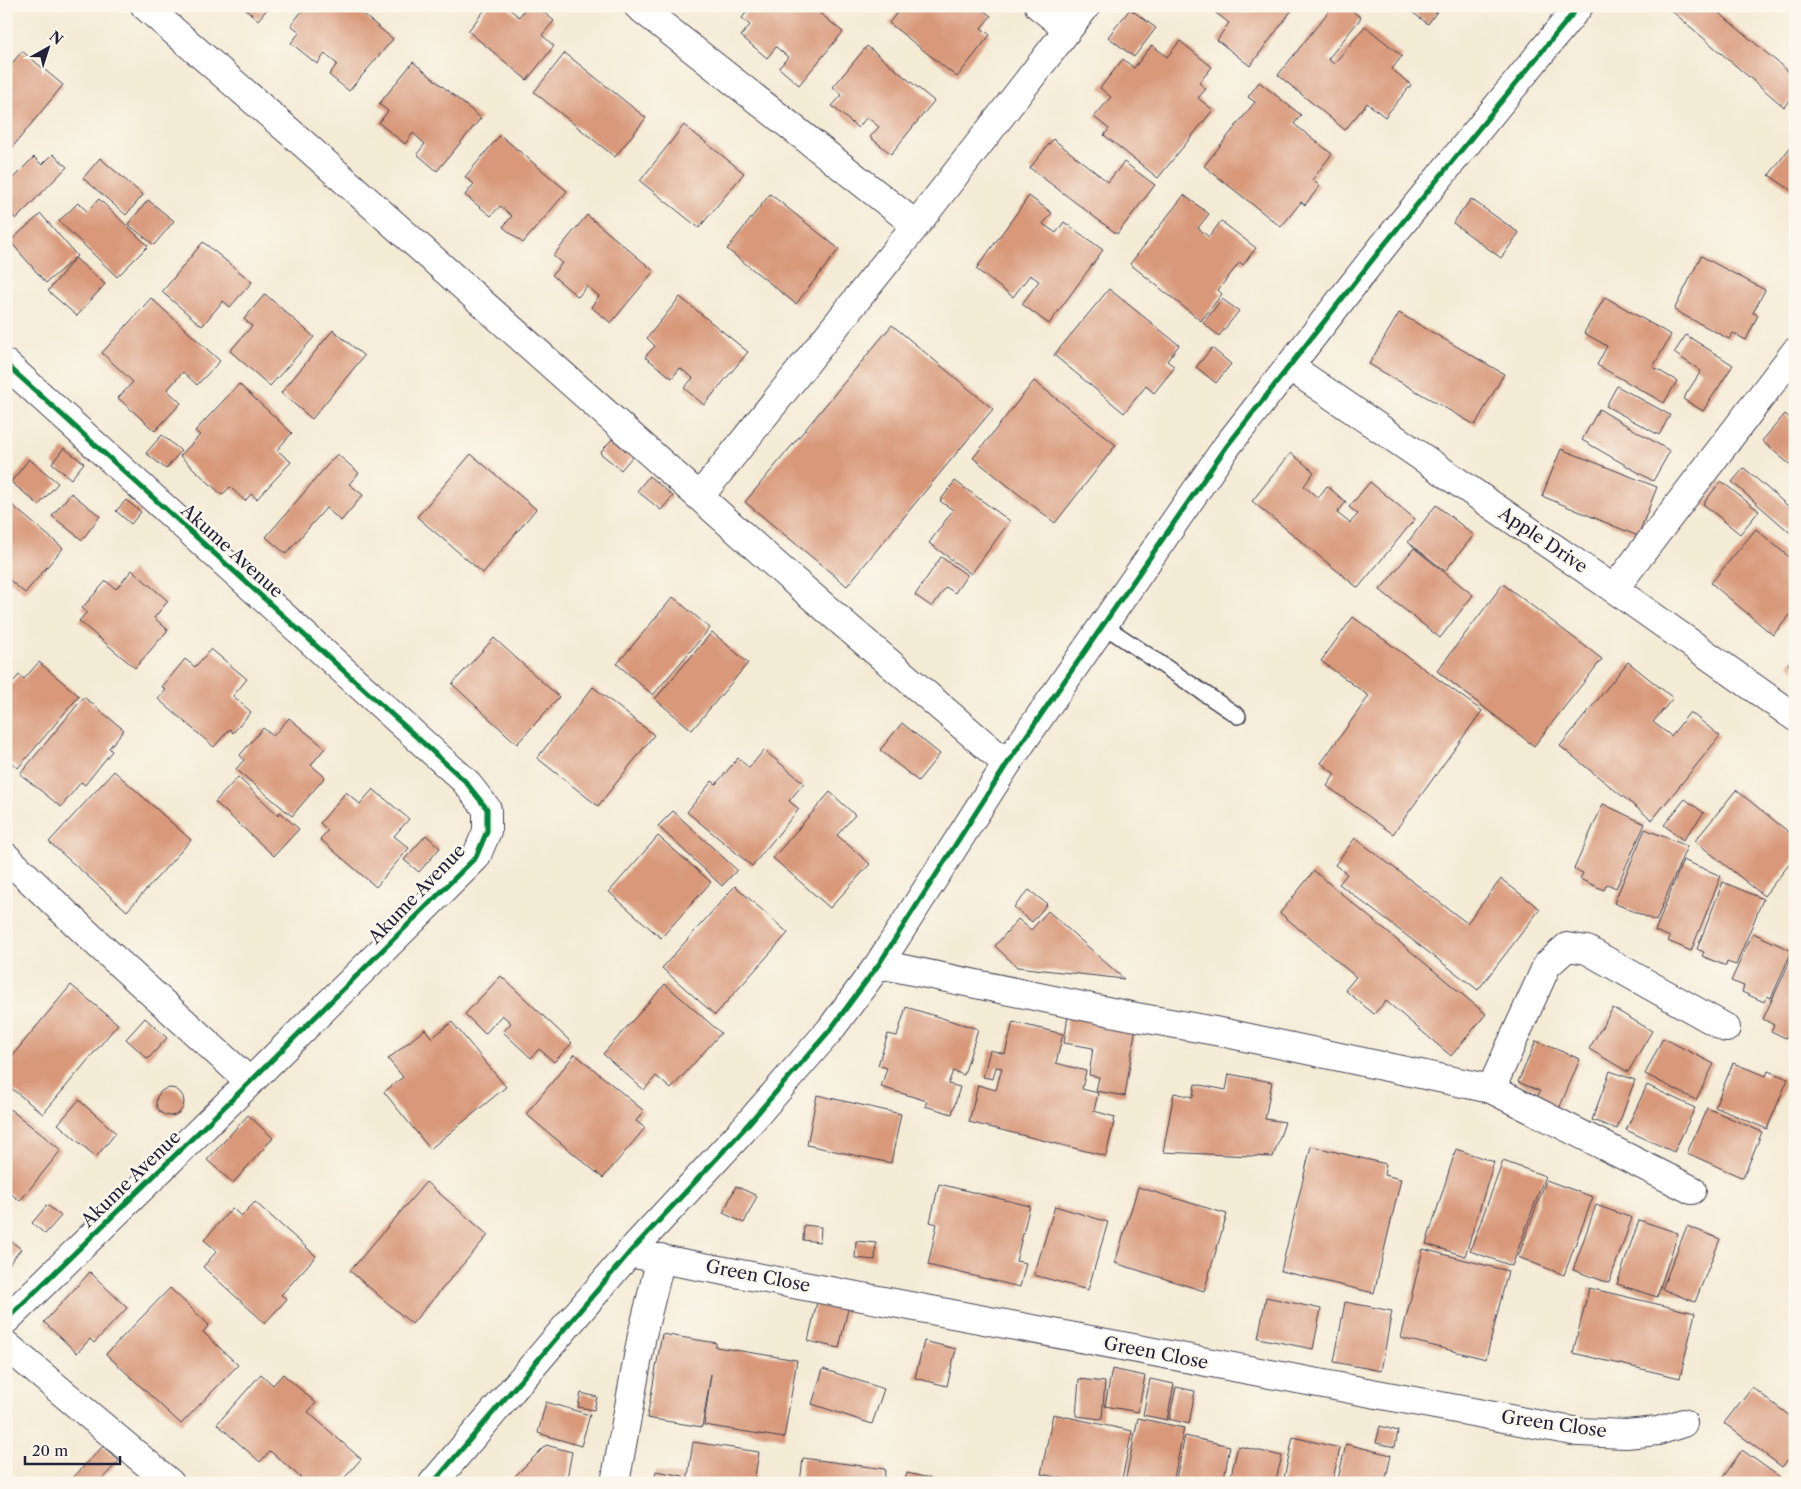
<svg xmlns="http://www.w3.org/2000/svg" width="1801" height="1489" viewBox="0 0 1801 1489" font-family="'Libre Caslon Text',serif">
<style>
.building{fill:#d89879}
.lines{fill:none;stroke-linecap:round;stroke-linejoin:round}
.service-casing{stroke:#424052;stroke-width:18}
.minor-casing{stroke:#424052;stroke-width:30}
.service{stroke:#fff;stroke-width:15}
.minor{stroke:#fff;stroke-width:28}
.cycleway-casing{stroke:#fbf7ec;stroke-width:8}
.cycleway{stroke:#00873e;stroke-width:5}
.labels{text-anchor:middle;stroke-width:5;stroke-linejoin:round;paint-order:stroke}
.street-label{font-size:18px;fill:#22223b;stroke:#fbf7ec}
</style>
<rect width="100%" height="100%" fill="#fbf7ec"/>
<filter id="ink" filterUnits="userSpaceOnUse"><feTurbulence type="fractalNoise" baseFrequency=".02" numOctaves="2"/><feDisplacementMap in="SourceGraphic" scale="10" xChannelSelector="R" yChannelSelector="G"/><feConvolveMatrix kernelMatrix="1 2 1 2 8 2 1 2 1" color-interpolation-filters="sRGB"/></filter>
<filter id="wash" filterUnits="userSpaceOnUse"><feTurbulence type="fractalNoise" baseFrequency=".0096" numOctaves="4" result="noise"/><feDisplacementMap in="SourceGraphic" scale="20" xChannelSelector="R" yChannelSelector="G"/><feGaussianBlur stdDeviation="1.12" result="paint"/><feColorMatrix in="noise" values="0 0 0 0 0 0 0 0 0 0 0 0 0 0 0 0 0 1.4 0 .05"/><feComposite in="paint" operator="in"/></filter>
<g filter="url(#wash)">
<rect width="100%" height="100%" fill="#f4ebd5"/>
<g id="blocks">
<path class="building" d="M242,6h28l-12,14z
M306,6h47l40,33 -44,52 -20,-16 8,-11 -12,-10 -8,10 -26,-21 9,-11 -9,-7z
M488,6h18l13,11 8,-11h10l17,15 -12,14 12,11 -27,34 -59,-49z
M751,6h60l32,26 -44,53 -20,-17 9,-11 -12,-10 -9,11 -26,-22 9,-11 -8,-7z
M902,6h76l13,10 -10,12 9,7 -33,42 -68,-54z
M1207,6h88l-45,60 -33,-26 12,-17z
M1333,6h14l14,12 -33,41 6,5 31,-38 37,30 -10,13 19,16 -26,32 -18,-14 -22,27 -67,-55z
M1404,6h37l-13,18z
M1666,6h45l84,71v17l-11,13z
M1130,9l26,19 -22,29 -26,-20z
M1180,41l32,26 -13,16 7,6 -8,9 15,12 -55,68 -54,-43 5,-6 -15,-12 17,-20 -11,-9 23,-29 11,9 18,-23 15,12z
M867,46l67,55 -43,53 -21,-17 9,-10 -12,-10 -9,11 -26,-22 10,-11 -9,-8z
M22,51l41,34 -57,70v-84z
M565,53l81,65 -31,39 -81,-65z
M413,62l68,56 -44,53 -20,-17 8,-10 -12,-11 -8,11 -26,-21 9,-12 -9,-7z
M1259,82l42,33 -7,9 38,30 -20,26 8,6 -15,19 -4,-3 -20,25 -77,-61 51,-64 -7,-5z
M684,125l60,48 -45,55 -59,-47z
M500,135l67,56 -44,52 -20,-16 9,-11 -12,-10 -9,10 -26,-21 9,-11 -9,-7z
M1053,139l55,43 16,-20 31,23 -38,49 -87,-66z
M1795,141v52l-26,-18z
M53,154l14,13 -51,52 -10,-10v-24l28,-28 8,8z
M100,158l43,37 -17,20 -43,-37z
M770,194l69,55 -43,55 -69,-55z
M1184,195l25,19 -11,14 11,9 12,-16 35,27 -13,17 -3,-3 -22,28 4,4 -21,27 -71,-57z
M1029,196l23,17 -9,11 13,9 8,-11 39,28 -54,74 -27,-20 17,-23 -9,-6 -17,22 -37,-28z
M99,199l49,47 -31,31 -58,-56 19,-18 9,8z
M1471,199l48,34 -18,25 -48,-35z
M148,200l26,21 -20,24 -26,-21z
M41,214l36,42 -31,27 -36,-42z
M587,215l67,56 -43,52 -20,-16 8,-11 -12,-10 -9,11 -26,-22 10,-12 -9,-7z
M203,242l49,40 -22,25 -7,-6 -21,25 -40,-34z
M1701,256l64,34 -12,23 5,2 -12,25 -13,-7 -4,6 -55,-29z
M75,258l30,26 -28,32 -29,-25z
M1109,289l70,56 -12,16 8,6 -21,26 -8,-7 -22,27 -70,-58z
M265,294l49,43 -44,49 -40,-35 22,-25 -8,-7z
M680,297l68,55 -44,53 -20,-17 9,-10 -13,-10 -8,10 -27,-21 10,-11 -8,-8z
M1605,297l66,38 -18,32 24,14 -13,22 -67,-38 10,-19 -23,-13z
M151,298l69,63 -23,24 -14,-13 -16,18 14,13 -26,28 -37,-33 15,-16 -31,-29z
M1222,299l17,12 -20,25 -16,-13z
M1399,313l105,61 -29,51 -106,-61z
M892,325l101,84 -146,177 -102,-84z
M333,330l31,26 -52,63 -31,-26z
M1686,335l47,30 -30,46 -20,-12 18,-28 -27,-18z
M1212,348l19,16 -15,19 -20,-16z
M1034,381l82,64 -61,78 -82,-65z
M239,384l53,49 -15,17 14,12 -34,37 -6,-5 -6,7 -15,-14 -8,8 -42,-39 20,-21 -5,-4z
M1617,386l53,29 -11,20 -53,-29z
M1599,409l71,42 -17,30 -71,-41z
M1785,414l10,8v47l-33,-28z
M162,435l19,16 -15,18 -20,-16z
M612,439l21,17 -12,14 -21,-17z
M64,448l20,15 -13,16 -19,-16z
M1561,449l96,38 -19,49 -96,-40z
M1291,453l23,19 -10,14 14,12 9,-12 19,16 -9,11 13,10 8,-9 -9,-7 21,-25 45,37 -57,69 -106,-87z
M337,454l22,19 -10,11 14,11 -22,26 -15,-13 -40,46 -20,-17z
M471,454l65,55 -53,64 -66,-56z
M29,459l29,24 -19,22 -28,-23z
M1744,468l44,38 7,-8v39l-63,-55z
M649,476l24,20 -12,14 -24,-19z
M955,481l55,40 -39,53 -42,-31 24,-33 -13,-9z
M1721,481l38,30 -19,23 -37,-30z
M71,493l29,23 -18,24 -30,-24z
M6,500l57,48 -38,45 -19,-16z
M126,500l15,12 -10,12 -15,-13z
M1436,505l38,30 -29,36 -37,-29z
M1756,529l39,33v47l-22,26 -62,-52z
M1414,548l59,47 -33,43 -60,-48z
M941,557l26,18 -12,18 -9,-6 -14,20 -17,-12z
M132,570l36,31 -14,17 14,12 -33,38 -56,-47 8,-9 -5,-4 24,-27 10,8z
M1503,584l99,75 -68,87 -97,-75z
M673,597l37,31 -57,67 -36,-31z
M1353,617l129,94 -89,123 -66,-48 8,-12 -14,-11 48,-67 -48,-35z
M712,632l36,31 -56,67 -37,-31z
M494,638l65,59 -42,47 -65,-60z
M211,649l36,30 -14,17 18,16 -18,21 -3,-4 -16,18 -56,-48 8,-9 -4,-3 23,-28 10,8z
M1795,656v14l-7,-6z
M39,662l40,34 -61,72 -12,-9v-69l13,-15 5,4z
M1628,662l45,36 -20,24 18,14 19,-24 30,24 -68,84 -92,-74z
M593,687l61,48 -56,71 -61,-48z
M84,697l40,33 -15,18 3,3 -27,34 -4,-3 -20,25 -41,-33z
M289,718l36,30 -14,17 14,12 -33,39 -56,-47 8,-9 -4,-5 23,-27 10,8z
M902,723l38,31 -22,27 -38,-31z
M764,750l40,33 -15,18 10,8 -47,57 -65,-54 25,-31 4,3 22,-26 11,10z
M114,771l77,69 -64,71 -78,-69z
M238,777l40,38 2,-3 19,17 -25,27 -59,-54z
M373,789l36,30 -15,17 15,12 -33,39 -56,-48 8,-9 -8,-7 26,-31 14,12z
M1736,790l59,47v20l-31,39 -69,-55z
M830,792l25,23 -18,20 33,29 -40,44 -57,-50z
M1685,799l19,14 -21,27 -19,-15z
M1603,804l42,20 -29,64 -9,-4 -3,6 -24,-11 3,-6 -9,-4z
M673,811l64,59 -15,16 -64,-60z
M1645,829l42,17 -31,75 -42,-18z
M426,835l14,13 -21,24 -15,-12z
M658,836l53,46 -50,56 -52,-46z
M1355,838l112,85 34,-44 39,30 -62,81 -139,-106 8,-10 -12,-9z
M1683,860l38,16 -30,75 -23,-10 2,-4 -15,-6z
M1314,871l172,143 -35,42 -65,-55 -12,13 -29,-24 11,-13 -76,-64z
M1723,882l40,17 -27,66 -9,-3 -1,4 -24,-10 2,-4 -7,-3z
M735,886l53,47 -73,82 -53,-47z
M1029,890l18,14 -15,18 -18,-15z
M1048,911l76,68 -107,-12 -22,-21 23,-27 13,11z
M1753,933l39,18 -21,47 -4,-2 -3,6 -22,-10 2,-6 -13,-5z
M1792,957l3,2v76l-3,6 -21,-10 3,-6 -11,-6z
M501,976l71,67 -18,19 -15,-13 -8,9 -28,-26 8,-9 -9,-8 -17,19 -20,-20z
M665,984l56,49 -50,56 -15,-13 -12,14 -41,-36z
M71,985l47,39 -75,90 -37,-30v-21z
M906,1007l72,22 -14,46 -11,-4 -5,13 12,3 -8,27 -27,-8 2,-5 -46,-14 6,-19 -9,-3 10,-31 9,2z
M1613,1008l39,23 -24,41 -39,-23z
M1068,1015l68,11 -11,70 -29,-5 3,-14 -10,-2 4,-27 -29,-5z
M145,1018l22,20 -19,21 -22,-20z
M452,1022l54,65 -76,62 -46,-57 19,-15 -15,-18 37,-30 7,9z
M1013,1022l50,12 -7,29 30,8 -4,18 16,4 -4,18 21,6 -9,39 -137,-34 9,-37 18,5 6,-22 -6,-1 -3,12 -10,-2 7,-27 15,4z
M1663,1038l51,26 -18,36 -51,-26z
M1536,1041l44,18 -21,50 -23,-9 4,-9 -22,-9z
M575,1054l69,57 -8,10 9,7 -42,50 -77,-64z
M1733,1063l33,13 2,-5 20,8 -21,50 -52,-22z
M1610,1071l25,9 -18,49 -25,-9z
M1229,1074l43,8 -7,37 20,3 -12,35 -110,-5 11,-59 19,4 2,-13 31,6z
M1647,1085l48,23 -21,44 -48,-22z
M156 1102a14 14 0 1 1 28 0a14 14 0 1 1-28 0Z
M817,1095l84,19 -10,49 -84,-18z
M79,1100l37,33 -20,24 -38,-33z
M6,1106l55,44 -41,51 -11,-9 -3,4z
M1707,1108l55,24 -19,46 -56,-25z
M248,1115l25,23 -40,45 -26,-23z
M1311,1146l75,18 -2,11 17,4 -27,114 -93,-22z
M1456,1149l38,13 -29,94 -39,-12z
M1503,1161l42,15 -33,90 -42,-15z
M1546,1180l47,17 -29,78 -46,-18z
M426,1182l62,53 -76,89 -62,-53z
M939,1184l91,22 -14,55 10,2 -6,24 -92,-22 9,-41 -7,-2z
M736,1186l21,10 -13,27 -21,-10z
M1138,1187l89,27 -23,77 -89,-28z
M255,1202l61,54 -35,39 6,4 -22,24 -62,-56 14,-16 -13,-11 28,-32 9,8z
M47,1205l14,11 -16,18 -13,-11z
M1596,1205l36,13 -23,65 -36,-13z
M1055,1206l53,16 -20,68 -54,-15z
M1639,1220l39,13 -21,64 -40,-13z
M804,1225l17,2 -1,15 -17,-2z
M1687,1226l33,13 -25,63 -33,-13z
M6,1237l15,12 -15,19z
M856,1241l20,2 -1,17 -20,-2z
M1423,1249l85,22 -22,88 -85,-21z
M90,1272l37,36 -33,35 -4,-4 -13,14 -33,-31z
M170,1288l39,37 -6,7 35,33 -57,59 -75,-70z
M1589,1288l106,25 -15,65 -107,-25z
M1266,1297l55,12 -8,40 -55,-11z
M817,1302l31,7 -9,39 -31,-7z
M1345,1302l47,9 -11,60 -47,-9z
M662,1334l54,9v4l81,13 -13,78 -80,-13 7,-51 -9,53 -55,-9z
M924,1341l32,8 -9,37 -32,-8z
M823,1369l61,20 -12,35 -60,-20z
M1112,1369l33,7 -7,36 -33,-6z
M261,1374l12,11 10,-11 33,29 -8,9 53,47 -21,24h-33l-37,-32 -10,11 -43,-38z
M1079,1379l26,3 -3,37 -26,-3z
M1150,1379l24,5 -7,36 -24,-5z
M1176,1387l19,4 -6,33 -20,-5z
M1752,1387l43,33v31l-13,16 -58,-44z
M581,1393l16,4 -3,13 -16,-3z
M546,1402l44,13 -9,31 -43,-13z
M1053,1414l79,17 -11,52h-37l-43,-9z
M1138,1418l46,10 -11,55h-23l-24,-5z
M1380,1426l18,5 -3,16 -19,-4z
M1185,1436l45,10 -7,37h-48z
M1293,1437l47,11 -8,35h-49z
M693,1442l66,10 -5,31h-67z
M1346,1444l45,11 -6,28h-48z
M546,1445l26,7 -6,31h-58z
M103,1446l16,15 -21,22h-30z
M1238,1446l44,10 -7,27h-46z
M1742,1450l46,33h-69z
M803,1458l82,11 -1,14h-84z
M656,1471l27,5 -2,7h-27z
M907,1473l40,9v1h-43z"/>
</g>
</g>
<g filter="url(#ink)">
<use href="#blocks" fill-opacity="0" stroke="#424052" stroke-width="1"/>
<g class="lines">
<g class="service-casing">
<path id="service" d="M1103,625l135,91"/>
</g>
<g class="minor-casing">
<path id="minor" d="M145,6l160,139 481,429 221,190
M638,6l278,219
M1039,6l29,23
M6,364l459,417 22,28v22l-11,26 -226,225 -244,238
M1289,366l325,223 181,128
M700,496l216,-271 170,-219
M1614,589l181,-237
M6,857l93,88 151,137
M879,964l252,52 95,17 265,56 56,-124 20,-18 20,3 139,78
M1491,1089l201,101
M629,1253l949,179 48,2 32,-3 25,-8
M6,1345l164,138
M433,1483l196,-230 114,-123 87,-100 49,-66 128,-200 220,-318 157,-201 195,-239
M615,1483l27,-148 19,-77"/>
</g>
<use href="#service" class="service"/>
<use href="#minor" class="minor"/>
<g class="cycleway-casing">
<path id="cycleway" d="M6,364l459,417 22,28v22l-11,26 -226,225 -244,238
M433,1483l196,-230 114,-123 87,-100 49,-66 128,-200 220,-318 157,-201 195,-239"/>
</g>
<use href="#cycleway" class="cycleway"/>
</g>
</g>
<g class="labels">
<g class="street-label">
<text transform="translate(1543 540) rotate(34)" y="6">Apple Drive</text>
<text transform="translate(232 551) rotate(42)" y="6">Akume Avenue</text>
<text transform="translate(417 894) rotate(-46)" y="6">Akume Avenue</text>
<text transform="translate(131 1179) rotate(-44)" y="6">Akume Avenue</text>
<text transform="translate(758 1276) rotate(11)" y="6">Green Close</text>
<text transform="translate(1156 1353) rotate(11)" y="6">Green Close</text>
<text transform="translate(1554 1424) rotate(8)" y="6">Green Close</text>
</g>
</g>
<rect width="1801" height="1489" fill="none" stroke="#fbf7ec" stroke-width="25"/>
<g transform="translate(48 48) rotate(39)" stroke="#fbf7ec" stroke-width="4" paint-order="stroke">
<path d="M0-4L9 19L0 12L-9 19Z" fill="#22223b"/>
<text y="-8" font-size="14" font-weight="bold" text-anchor="middle" fill="#22223b">N</text>
</g>
<path d="M25 1456v8h95v-8" fill="none" stroke="#22223b" stroke-width="2.5"/>
<text x="32" y="1456" font-size="15" fill="#22223b" stroke="#fbf7ec" stroke-width="4" paint-order="stroke">20 m</text>
</svg>
